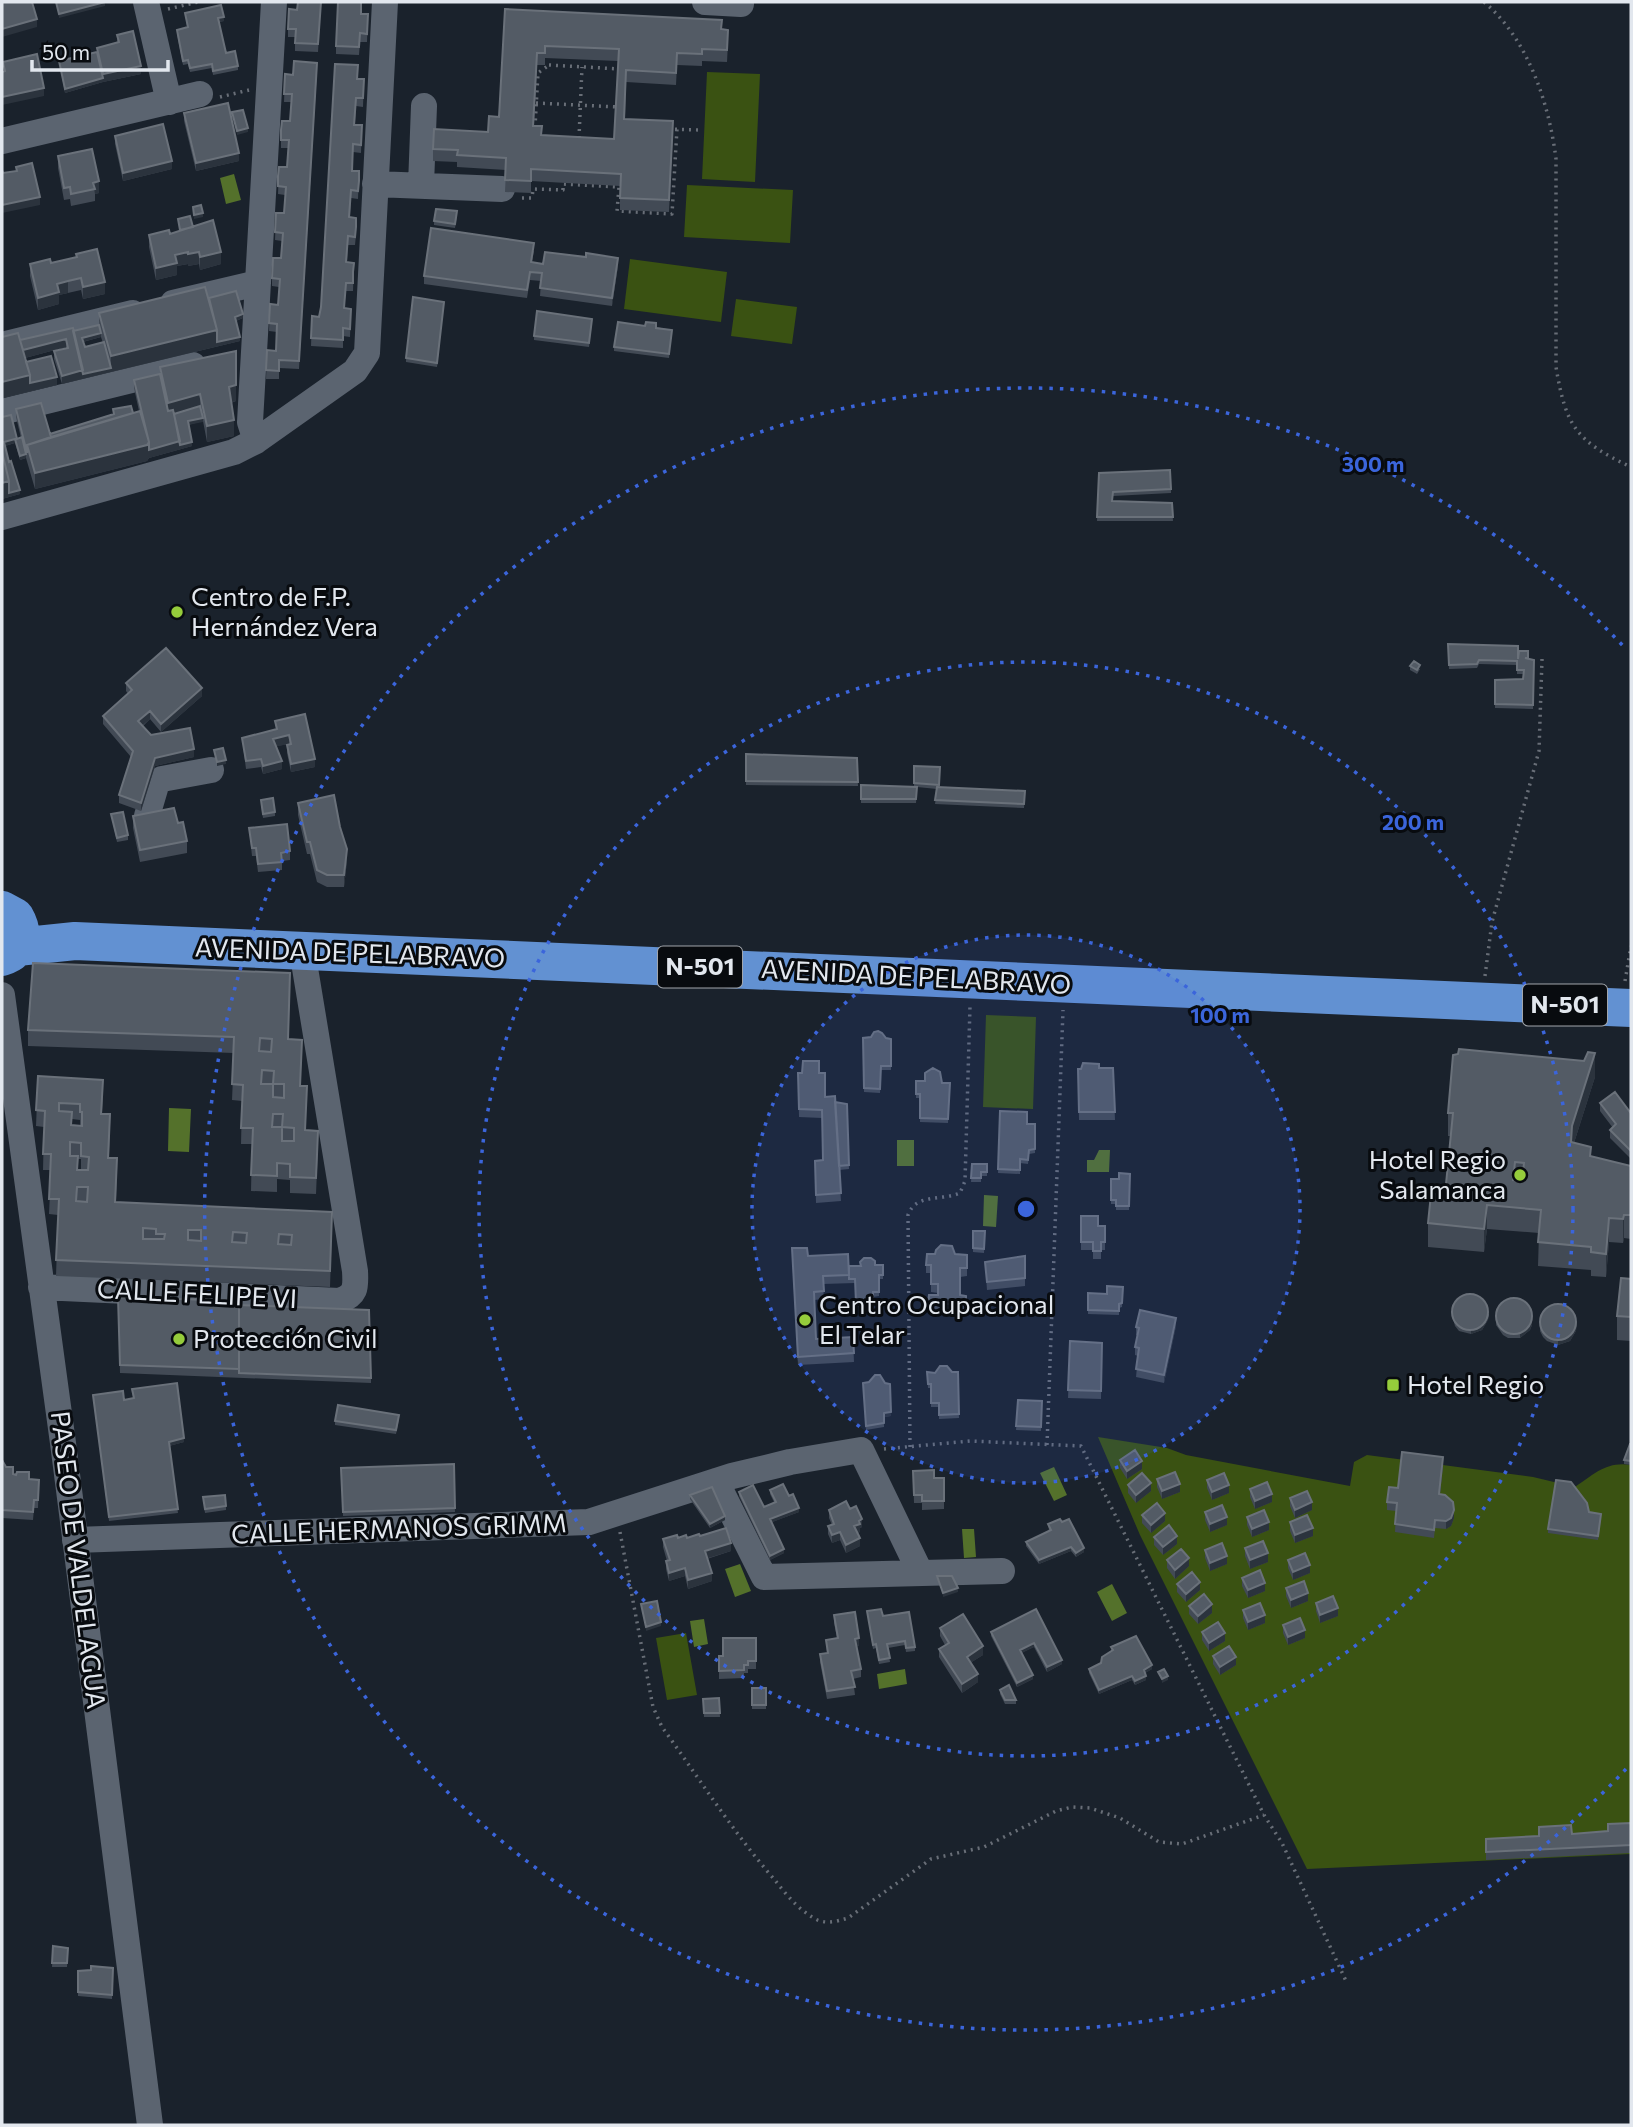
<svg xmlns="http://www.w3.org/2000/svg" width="1633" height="2127" viewBox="0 0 1633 2127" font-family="Commissioner,sans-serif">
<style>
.green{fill:#3a5212}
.water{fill:#54712b}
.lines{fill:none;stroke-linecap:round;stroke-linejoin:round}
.path{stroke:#686e77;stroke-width:3.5;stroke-dasharray:2 5;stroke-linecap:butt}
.minor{stroke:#5b6470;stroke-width:26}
.highway{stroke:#6291d2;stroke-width:38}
.wall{fill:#424a55;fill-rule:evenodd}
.shaded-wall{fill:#2b333d}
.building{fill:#535b65;stroke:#6a717a;stroke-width:2;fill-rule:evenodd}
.ring{fill:none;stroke:#3b65db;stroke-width:3.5;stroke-dasharray:3.5 7}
.poi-dot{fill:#95cc3b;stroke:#080b0f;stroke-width:2.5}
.labels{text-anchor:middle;stroke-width:6;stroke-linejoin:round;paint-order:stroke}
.shield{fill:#080b0f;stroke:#a1a5ab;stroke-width:2}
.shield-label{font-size:24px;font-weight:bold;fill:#e2e7ee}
.poi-label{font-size:26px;fill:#e2e7ee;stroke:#080b0f;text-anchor:start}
.street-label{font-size:26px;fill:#e2e7ee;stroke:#080b0f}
.centre{fill:#3b65db;stroke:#080b0f;stroke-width:3.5}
.ring-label{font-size:21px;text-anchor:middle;font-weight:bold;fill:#3b65db;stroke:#080b0f;stroke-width:6;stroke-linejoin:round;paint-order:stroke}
</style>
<rect width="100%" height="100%" fill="#1a222c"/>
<path class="green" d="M707,72l53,2 -5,108 -53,-3z
M687,185l106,5 -3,53 -106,-6z
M630,259l97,13 -6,50 -97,-13z
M736,299l61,8 -5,37 -61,-8z
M986,1015l50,2 -3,92 -50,-2z
M1098,1437l69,11 19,7 164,31 4,-24 13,-7 166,22 42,10c19,-13 32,-26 56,-22v389l-324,15 -167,-334z
M686,1633l11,62 -30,5 -11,-62z"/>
<path class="water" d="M234,174l7,26 -15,4 -6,-26z
M169,1108l22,1 -2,43 -21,-1z
M897,1140h17v26h-17z
M1099,1150h11l-1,22h-22v-12h7z
M984,1195l14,1 -2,31 -13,-1z
M1054,1467l13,28 -13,6 -14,-28z
M962,1529h12l2,28 -12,1z
M740,1564l11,27 -16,6 -10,-28z
M1112,1584l15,29 -15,8 -15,-29z
M704,1619l4,25 -14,3 -4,-26z
M905,1669l2,15 -28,5 -2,-15z"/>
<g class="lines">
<path class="path" d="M1484,2c44,37 65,101 72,157v208c10,60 20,74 75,100
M168,9l30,-7
M549,65l71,4 -4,81 -82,-5 4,-72z
M220,97l29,-7
M536,103l82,4
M668,129l32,1
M579,138l3,-71
M522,198h10l1,-9 30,1v-6l56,3 -2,24 55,3 5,-85
M1485,976l7,-54 47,-171 3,-92
M1625,981l6,-35
M1047,1445l16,-435
M910,1447l-2,-232c8,-22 34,-14 52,-22l5,-12 5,-175
M884,1449l86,-8 111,5 183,369 18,28 64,138
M620,1532l33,175 9,20c37,51 71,105 112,152 11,14 23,29 38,38 12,8 23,5 36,1l83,-59 53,-12 72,-36 16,-4 18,1 30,10 39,24 23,2 82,-29"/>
<path class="minor" d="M146,2l23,100
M705,2l36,2
M2,141l198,-47
M375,184l127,5
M421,185l3,-79
M173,303l85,-20
M2,345l131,-32
M2,412l191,-47
M256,441l-6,-19 24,-420
M2,517l232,-65 22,-11 99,-70 12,-18 18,-351
M147,816l10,-34 5,-3 49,-9
M2,995l61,448 87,682
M41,1287l298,14c17,-6 17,-13 16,-30l-53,-321
M716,1481l48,96 238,-6
M75,1540l514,-18 143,-46 58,-14 71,-12 59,122"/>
<path class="highway" d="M2,910l13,7c10,17 6,34 -13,40
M17,947l58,-6 1556,67"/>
</g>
<path class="wall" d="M298,2h23l-3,50 -23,-1v-14h-7v-8l9,-19z
M505,9l217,21 6,12 -1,20 -25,-1v5l-25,-1 -1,20 -50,-3 -1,37 48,14 -4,79 -49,-2v-24l-89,-5v12l-26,-1 1,-22 -49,-3v-5l-24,-1v-12l55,-17 11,-15zM545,58l73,3 -4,78 -72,-4 -8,-9 3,-61h8z
M185,13l39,8 -5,1 7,31 12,13v4l-25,5 -1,-7 -22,4 -2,-8 -5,1 -6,-31v-4l10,-3z
M361,14h7l-1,28h-7l-1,13 -23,-1v-8z
M117,35l24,39 -38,8 -38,11 -6,-32 38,-9v-4l20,-6z
M317,71l-18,298 -20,-1v11h-13l1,-29 9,1 1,-19 -8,-1 1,-27 8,1 1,-18 -7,-1v-8l9,-20 1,-17 -7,-1 1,-27h8l1,-18 -7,-1 1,-27h8l1,-19h-7v-8l9,-19 1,-19h-7l1,-28 8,1z
M357,79h7l-1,28 -7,-1 -1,19h7l-1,28 -8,-1 -1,19h7l-1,28 -7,-1 -1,19 6,18 -1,10h-7l-1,17 7,1 -1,28h-7l-2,17 7,1 -1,28 -7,-1v12l-32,-2 1,-30 7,1z
M184,113l55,48 -43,10 -12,-50z
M115,136l57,33 -49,12 -8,-37z
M58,156l41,37 -4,1v7l-24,5 -1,-7 -6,1 -6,-32z
M457,215l-2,13 -21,-3v-4z
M178,219l15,8 28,37 -21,6 -1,-6 -11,2v-2l-11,2v9l-21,5 -7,-33v-12l21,-1 10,-3z
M534,251l-2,11 11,2 75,2 -6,40 -72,-10 1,-15 -11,-1 -3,18 -103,-14v-8z
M76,254l29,40 -22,5 -2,-9 -22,5v9l-21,6 -8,-34v-12l21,-1 25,-6z
M209,298l34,20 -7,3 4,20 -178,43 -8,-25v-8l12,-3v-1l-41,11 1,4 31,23 -55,13 18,-58 53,-9 26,-6v-12zM101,337l2,6 -18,4 -2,-5z
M444,302l-7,65 -31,-5v-4z
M592,323l-3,24 -55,-7v-4z
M656,327l16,3 -3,28 -55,-7v-4z
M160,367l76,34 -5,2 3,33 -27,6 -4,-21 -15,4 4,21 -43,12 -2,3 -112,28 -9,-31 -6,2 -5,-17 -10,3 4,16 11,32 -18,5v-82l15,22 4,-1 -5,-21v-8l34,25 63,-20v-5l20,4 6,-2 -5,-23v-8l26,-6z
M1099,473l72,16v4l-58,3v5l59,2 1,18h-76z
M1448,644l70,15 16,1 -1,49 -38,-1v-28l28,-1 1,-5h-7v-9l-38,-1 -2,4 -28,1z
M1410,666l10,3 -3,5 -7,-4z
M126,683l76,13 -41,36 -11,-13 -7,7 8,9 43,22 -39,9 -14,45 -22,-8v-8l12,-38 -28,-33v-8l25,-22 -2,-3z
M275,721l40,46 -24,5 -4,-19v-8l2,-1 -13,2 6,23 -19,5 -2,-7 -15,2 -4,-31 34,-8z
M746,754l111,4 1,28 -112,-1z
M914,766l26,1 -1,20 86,4 -1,17 -89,-4 2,-15 -20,-2 -1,16h-55v-18l53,2z
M298,803l49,58 -3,26h-17l-10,-5 -7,-28h-3l-9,-39z
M261,804l14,8v4l-12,2z
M111,814l17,21v5l-11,2z
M133,816l45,7 9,18v12l-47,9 -7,-34z
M249,828l41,23v9l-8,1v9l-24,2 -2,-16h-4z
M290,989l-2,50 14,17 -2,30 6,44 12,17 -2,47 -26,-1v-13l-13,-1v13l-26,-1 1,-47h-11l1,-43 -10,-1 2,-47 -206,-7v-16z
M863,1038l28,1v31h-10l-1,23 -16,-1z
M1099,1068h14l2,52h-36l-1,-51z
M798,1073h21l6,24 10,5 12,2 2,65 -10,1 2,31 -25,2 -1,-42 8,-1 -1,-42 -23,-1z
M38,1076l65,20 -1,18 8,16 -1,28 8,16 -1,29 216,25 -2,59 -274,-11 2,-61 -9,-1 2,-44h-8l1,-43 -8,-1zM72,1119l8,1v6l-8,-1zM78,1159h3v11h-3z
M1595,1077l-21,66 17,14 40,9v73l-7,-1 -1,5 -14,-1 -3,35 -15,-1v-6l-53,-4 1,-33 -52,-4 -3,23 -56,-5v-24l17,-29 6,-58h-3v-23z
M916,1081l34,2 -2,40 -28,-1v-24h-4z
M1600,1103l30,9 1,-2v49l-21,-21v-8l3,-2 -13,-17z
M1000,1111l27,13h8v29l-6,1 -1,10 -8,-1v11l-22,-1z
M972,1164h15v12h-6v6h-10z
M1130,1174l-1,36h-13v-6h-5v-25h8z
M1081,1216l17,10h7v24h-4v9h-8v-9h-12z
M973,1231h12l-1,22 -11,-1z
M935,1254l32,1v21l-7,1v18l6,1v18l-38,-3v-8l10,-8v-2l-7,-1v-19h-5v-8z
M792,1256h16l41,10 34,-1v14h-4v17l-6,1v9l-17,1 -1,-24 -32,1 1,15 -10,1 2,39 37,-2 1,25 -56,3z
M1025,1256v30l-38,4 -2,-28z
M1631,1279v62l-14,-1v-24z
M1123,1287l-1,20 -3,1v7l-31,-1v-21l19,1z
M118,1297l121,11 132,70v5l-251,-10z
M1497,1309l35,16 -2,5 -10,8h-12l-5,-3 -7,-10z
M1451,1311l38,3 -1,6 -6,10 -11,4 -12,-3 -4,-5z
M1541,1316l36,5 -1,10 -6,10 -12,4 -11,-4 -4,-4 -3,-6z
M1176,1326l-12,57 -28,-6 2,-21 -3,-1v-8l3,-11 -2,-1v-8z
M1070,1341l32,2 -1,56 -33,-1z
M927,1372l8,1 23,-1 1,46 -20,1v-12h-8v-19h-3z
M863,1383h22l6,33 -7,1v10l-18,3z
M132,1389l52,53 -15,4 9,67 -69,8 -16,-126 31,5 9,-2z
M1018,1400l24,1 -1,30 -25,-1z
M399,1419l-3,15 -61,-9v-4z
M1631,1444v21l-7,-1v-4z
M2,1460l4,7 7,7 16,5 10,1 -1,28h-4l-1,12 -31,-2z
M1120,1460l22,9 -15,10 -7,-11z
M454,1464l1,48 -112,4 -2,-48z
M1443,1465l-3,29 14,24 -3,8 -5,3 -11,-1 -1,10 -39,-6 1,-21 -9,-1v-8l11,-14z
M913,1471l21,7h10v31l-22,1v-7h-8z
M1157,1479l23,13 -18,7 -5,-12z
M1207,1480l22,13 -17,7 -5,-12z
M1128,1485l23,6 -15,12 -8,-10z
M1250,1489l22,13 -17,7 -5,-12z
M770,1490l19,6 10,16 -27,10 12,31 -14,7 -31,-64v-4l25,15 10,-5 -4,-8z
M690,1495l35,25 -15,8 -20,-29z
M203,1497l23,9v4l-21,3z
M1290,1498l22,12 -17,8 -5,-12z
M850,1509l12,18 -2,1v4l-3,1 3,13 -14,7 -6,-13 -8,3 -4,-9v-8l4,-1 -3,-7v-8z
M1205,1512l22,13 -17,7 -5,-12z
M1589,1512l12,6 -3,22 -50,-7v-4z
M1142,1515l23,6 -14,12 -9,-10z
M1247,1517l22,13 -17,7 -5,-12z
M1062,1522l22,30 -8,5 -5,-6 -32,13 -13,-18v-4l23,-11 -1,-7z
M1290,1522l23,14 -18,7 -5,-12z
M700,1536l31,15 -24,8 5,22 -24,8 -3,-13 -16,5 -3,-12v-8h1l-4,-14v-8l24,-1z
M1154,1537l23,7 -14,11 -9,-10z
M1245,1548l23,14 -18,7 -5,-13z
M1205,1550l22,14 -17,7 -5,-13z
M1167,1560l22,6 -14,13 -8,-11z
M1288,1560l22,13 -17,7 -5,-12z
M1242,1578l23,13 -17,7 -6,-12z
M1177,1584l23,6 -14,12 -9,-10z
M1286,1588l22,13 -17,7 -5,-12z
M1316,1603l22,13 -18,7 -4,-12z
M1189,1606l23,7 -14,11 -9,-10z
M1036,1609l26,55 -15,8 -13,-25 -13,6 12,26 -16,8 -26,-51v-4z
M1243,1610l22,13 -17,7 -5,-12z
M867,1611l16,5 32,31v4l-9,1 -1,-7 -17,3 2,14 -11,2 -3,-16 -3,1z
M834,1615l25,31h-3l5,23v8l-8,2 2,16 -28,4 -7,-37v-8l7,-1 -1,-13 11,-2 -3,-15z
M1283,1625l22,13 -17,7 -5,-12z
M940,1628l43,27 -13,8 8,19 -16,11 -23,-36v-8l6,-4 -5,-9z
M1202,1632l23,9 -16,10 -7,-11z
M756,1638v31h-8v4h-4v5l-25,1v-23h4z
M1111,1647l41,22 -7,4 1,7 -11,5 -3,-5 -33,14 -10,-21v-4l12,-6 10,-12z
M1213,1656l23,9 -16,10 -7,-11z
M752,1688h14v21h-14z
M1000,1690l16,10v4h-11l-5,-10z
M719,1698l1,19h-16l-1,-18z
M1631,1823v30l-145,7v-8l122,-21z
M53,1946l15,2 -1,19h-15z
M113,1968l-1,31 -34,-3v-25z"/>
<path class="shaded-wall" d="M105,2v4l-46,12v-4z
M224,17v4l-6,1v-4z
M37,19v8l-35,10v-8z
M141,66v8l-38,8 -38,11v-4l38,-11v-4z
M44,88v8l-42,9v-8z
M248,128v4l-11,3v-4z
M239,153v8l-43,10v-8z
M172,161v8l-49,12v-8z
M99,181v12l-4,1 -2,-11z
M40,197v8l-38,8v-8z
M203,213v4l-9,2v-4z
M188,252v12l-11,2v9l-21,5v-12l19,-13z
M199,252v12l-11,2v-12z
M221,252v12l-21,6v-13z
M618,258v8l-6,40v-8z
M68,281v12l-9,2v9l-21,6v-12l19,-14z
M105,282v12l-22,5v-12z
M243,314v4l-8,3v-4z
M217,330l23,7v4l-129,31v-16z
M101,333v4l-19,5v-4z
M66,339v8l-45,12v-8z
M111,368v4l-49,12v-8l21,-6z
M30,375l27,2v8l-55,13v-16z
M236,385v16l-7,2v-16z
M200,394v16l-32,9v-16z
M203,418v4l-15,3v-4z
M234,420v16l-27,6v-16z
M15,439v4l-11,3v-4z
M180,441l12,1v4l-43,12 -2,3 -112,28v-16l114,-31z
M26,454v4l-6,2v-4z
M9,481l11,9v4l-18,5v-16z
M202,688v8l-41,36v-8z
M150,711v8l-12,10v-8z
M289,735v9l-16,3v-8z
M194,749v8l-39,9 -14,45v-8l14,-45z
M315,759v8l-24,5v-8z
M226,760v4l-9,2v-4z
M282,761v8l-19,5v-8z
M347,849v12l-3,26v-12z
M1595,1053v24l-23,72 -1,-7 1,-16z
M1487,1205v24l-3,23v-23z
M1624,1215v23l-1,5v-24z
M1609,1218v24l-3,35v-23z
M1488,1316v4l-6,10 -11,4v-4z
M1176,1318v8l-12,57v-8z
M1532,1321v4l-2,5 -10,8v-4z
M1576,1327v4l-6,10 -12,4v-4z
M891,1412v4l-7,1v-4z
M184,1438v4l-15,4v-4z
M1443,1457v8l-4,37v-8z
M1142,1461v8l-15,10v-8z
M1151,1483v8l-15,12v-8z
M1180,1484v8l-18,7v-8z
M1229,1485v8l-17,7v-8z
M1272,1494v8l-17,7v-8z
M1312,1502v8l-17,8v-8z
M799,1508v4l-29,11v-4z
M1454,1510v8l-3,8 -5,3v-8z
M1165,1513v8l-14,12v-8z
M725,1516v4l-15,8v-4z
M1227,1517v8l-17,7v-8z
M862,1519v8l-2,1v4l-6,2v-8l5,-5z
M1269,1522v8l-17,7v-8z
M1313,1528v8l-18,7v-8z
M840,1532v8l-8,3v-8z
M1177,1536v8l-14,11v-8z
M860,1538v8l-14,7v-8z
M731,1543v8l-26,8v-8z
M1071,1547v4l-32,13v-4z
M1084,1548v4l-8,5v-4z
M784,1549v4l-14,7v-4z
M1268,1553v9l-18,7v-9z
M1227,1556v8l-17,7v-8z
M1189,1558v8l-14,13v-9z
M1310,1565v8l-17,7v-8z
M685,1568v8l-16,5v-8z
M712,1573v8l-24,8v-9z
M1200,1582v8l-14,12v-8z
M1265,1583v8l-17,7v-8z
M958,1588v4l-15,5v-4z
M1308,1593v8l-17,7v-8z
M1212,1604v9l-14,11v-8z
M1338,1608v8l-18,7v-8z
M1265,1615v8l-17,7v-8z
M661,1622v4l-15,5v-4z
M1305,1630v8l-17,7v-8z
M1225,1633v8l-16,10v-8z
M859,1638v8l-4,1v-8z
M1034,1643v4l-14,7v-4z
M983,1646v9l-16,10v-8z
M1236,1657v8l-16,10v-8z
M1062,1660v4l-15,8v-5z
M1152,1665v4l-8,5v-4z
M978,1674v8l-16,11v-9z
M1033,1675v4l-16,8v-4z
M1132,1676v4l-33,14v-4z
M1146,1676v4l-11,5v-4z
M1168,1676v4l-6,3v-4z"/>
<path class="building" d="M2,2h30l5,17 -35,10z
M56,2h49l-46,12z
M298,2h23l-3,42 -23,-1 1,-14h-8l1,-20 8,1z
M338,2h23v12h7l-1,20 -7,-1 -1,14 -23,-1z
M221,5l3,12 -6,1 8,35 9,-2 3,15 -25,5 -1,-7 -22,4 -2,-8 -5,1 -6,-31 11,-3 -3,-14z
M505,9l217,11 -1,9 7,1 -1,20 -25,-1v5l-25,-1 -1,20 -50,-3 -2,49 49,2 -4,79 -49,-2 1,-24 -90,-5v12l-26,-1 1,-22 -49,-3 1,-5 -25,-1 1,-20 54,3 1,-16 10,1zM545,46l74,3 -5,90 -73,-4 1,-9h-9l4,-73h8z
M133,31l8,35 -38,8 -6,-26 22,-6 -2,-7z
M97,52l6,26 -38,11 -6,-28z
M37,54l7,34 -42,9v-25l3,-1 -2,-9z
M294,61l23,2 -18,298 -20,-1v11l-13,-1 1,-20 9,1 1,-27 -8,-1 1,-19 8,1 2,-26 -8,-1 1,-20h8l2,-25 -8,-1 1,-19h8l2,-26 -8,-1v-10l1,-9h8l2,-27h-8v-10l1,-9h8l2,-27h-8l1,-20 8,1z
M335,64l23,1 -1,14h7l-1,19h-7l-2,27h8l-1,20 -8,-1 -1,27h7v10l-1,10 -7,-1 -2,27 7,1v9l-1,10 -7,-1 -2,26 8,1 -1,9v11h-7l-2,25 7,1 -1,20 -7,-1v12l-32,-2 1,-22 7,1 2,-10z
M228,103l11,50 -43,10 -12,-50z
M243,110l5,18 -11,3 -5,-19z
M163,124l9,37 -49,12 -8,-37z
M92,149l7,32 -6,2 2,6 -24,5 -1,-7 -6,1 -6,-32z
M32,163l8,34 -38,8v-35l1,3 14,-2 -1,-4z
M201,205l2,8 -9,2 -1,-8z
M436,209l21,2 -2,13 -21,-3z
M190,216l3,11 -13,3 -2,-11z
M213,220l8,32 -21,5 -1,-5 -11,2v-2l-13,3 2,8 -21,5 -7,-33 20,-5 1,4z
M431,228l103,15 -3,19 12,2 2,-12 41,5v-4l32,5 -6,40 -72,-10 2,-15 -12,-1 -3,18 -103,-14z
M97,249l8,33 -22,5 -2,-9 -13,3 -11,3 2,8 -21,6 -8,-34 20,-5 1,4 26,-6 -1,-3z
M205,287l12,43 -106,26 -12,-43z
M236,291l7,23 -8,3 5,20 -23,5v-12l-8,-32z
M413,297l31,5 -7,61 -31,-5z
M537,311l55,8 -3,24 -55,-7z
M618,322l27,4 1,-4 10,1v5l16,2 -3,24 -55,-7z
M99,325l2,8 -19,5 3,9 19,-5 7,26 -28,6 -10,-43z
M73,328l10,42 -21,6 -8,-25 14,-3 -2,-9 -43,11 -3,-10z
M18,333l12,42 -28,7v-45z
M236,351v34l-7,2 5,33 -27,6 -7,-32 -32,9 -8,-36z
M51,356l6,21 -27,6v-8l-4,-13z
M160,374l8,37 5,-1 7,31 -31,9v-8l-15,-62z
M41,403l10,34 -24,8v8l-11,-44z
M131,406l2,7 -82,24 -1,-3 64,-20 -1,-5z
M200,406l3,12 -15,3 4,21 -12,3 -6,-31z
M140,411l9,31 -2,3 -112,28 -8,-28z
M11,415l6,24 5,-2 4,17 -6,2 -5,-17 -11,3 5,20 2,-1 9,29 -11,3v-12l-7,-29v-35z
M2,452l7,29 -7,2z
M1170,470l1,19 -58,3 -1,9 60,2 1,14h-76l2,-44z
M1448,644l70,2v13l1,-8h9v7h-3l9,2 -1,45 -38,-1v-24l28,-1 1,-9h-7v-9l-38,-1 -2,4 -28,1z
M166,648l36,40 -41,36 -11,-13 -12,10 13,14 39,-7 4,21 -39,9 -14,45 -22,-8 14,-44 -30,-35 29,-26 -6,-7z
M1414,661l6,4 -3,5 -7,-4z
M305,714l10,45 -24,5 -4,-19 4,-1 -2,-9 -16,4 9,22 -19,5 -2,-7 -15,2 -4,-23 35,-9 -2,-8z
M223,748l3,12 -9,2 -3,-12z
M746,754l111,4 1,24 -112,-1z
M914,766l26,1 -1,18 -25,-2z
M861,785l56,2 -1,12h-55z
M937,787l88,4 -1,13 -89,-4z
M334,795l6,32 7,22 -3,26h-17l-10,-5 -7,-28h-3l-9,-39z
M273,798l2,14 -12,2 -2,-14z
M174,808l4,15 5,-1 4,19 -47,9 -7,-34z
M123,812l5,23 -11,3 -6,-24z
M287,824l3,27 -9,2 1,9 -24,2 -2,-16h-4l-3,-20z
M33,963l257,10 -2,66 14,1 -2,46h7l-2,44 13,1 -2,47 -26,-1v-13l-13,-1v13l-26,-1 2,-47h-12l2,-43 -11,-1 2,-47 -206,-7zM260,1038l12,1 -1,13 -12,-1zM262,1070l12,1 -1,13h11v14l-11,-1v-13h-12zM273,1114h10l-1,13 12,1v13h-12v-14h-10z
M878,1031l4,2 4,5 5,1v27h-10l-1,23 -16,-1 -1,-50 8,-1 3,-5z
M1459,1049l125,12 4,-9 7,1 -23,73 -1,16 20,5 -1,9 41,10v49h-7l-1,4 -14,-1 -3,36 -15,-2v-5l-53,-5 3,-32 -54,-5 -3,24 -56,-6 3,-29h14l8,-81h-5l5,-58 5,-1zM1515,1162l9,1 -2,18 -9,-1z
M803,1061h16v12h6v24l10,-1 6,97 -25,2 -1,-34 8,-1 -1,-50 -23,-1 -1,-36h4z
M1083,1063l16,1v4h14l2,44h-36l-1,-43h3z
M933,1068l7,4 2,11h8l-2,36 -28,-1v-24h-4v-13h9v-8z
M38,1076l65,4 -2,34h9l-2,44h9l-2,44 217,10 -2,59 -274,-11 3,-61h-10l2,-45h-8l2,-43 -9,-1zM59,1103l21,1v8h2v14l-11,-1 1,-13 -13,-1zM70,1142l11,1v13l8,1 -1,13h-11l1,-14h-8zM77,1187h11l-1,15 -11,-1zM143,1228l13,1v5h9l-1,5h-21zM188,1230h13v11l-13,-1zM233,1232l14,1 -1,10 -14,-1zM279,1234l13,1 -1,10 -13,-1z
M1615,1092l15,20 1,-2v41l-21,-21 6,-6 -16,-21z
M835,1102l12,2 2,61 -10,1z
M1000,1111l27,1v12h8v25l-6,1 -1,10 -8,-1v11l-22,-1z
M972,1164h15v8h-6v6h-10z
M1119,1173l11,1 -1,32h-13v-6h-5v-21h8z
M1081,1216h17v10h7v16h-4v9h-8v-9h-12z
M973,1231h12l-1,18 -11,-1z
M941,1245l11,1 3,8 12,1v13h-7v27l6,1v9l-38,-2 1,-8h9v-11h-7v-19h-5l1,-11h8l1,-4z
M792,1248h15l1,8 40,-2 1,21 -26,1 1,15 -10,1 2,47 37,-2 1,16 -56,4z
M1025,1256v22l-38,4 -2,-20z
M864,1258h7l4,3v4h8v10h-4v17h-6v10l-17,1 -1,-24h-6v-13h12l-1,-4z
M1621,1278l10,1v38l-14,-1z
M1107,1286l16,1 -1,16 -3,1v7l-31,-1v-17l19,1z
M1452 1312a18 18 0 1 1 36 0a18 18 0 1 1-36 0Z
M118,1297l121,4v68l-119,-4z
M1496 1316a18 18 0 1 1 36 0a18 18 0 1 1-36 0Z
M1540 1322a18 18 0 1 1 36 0a18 18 0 1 1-36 0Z
M239,1305l130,5 2,68 -132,-5z
M1140,1310l36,8 -12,57 -28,-6 3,-21 -4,-1 4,-19 -3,-1z
M1070,1341l32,2 -1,48 -33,-1z
M940,1366h7l5,6h6l1,42 -20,1v-12h-8v-19h-3l-1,-12 8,1z
M875,1375h5l5,8 5,1 1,28 -7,1v10l-18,3 -3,-43 6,-1z
M177,1383l7,55 -15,4 9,67 -69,8 -16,-122 30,-4 1,9 10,-2 -2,-9z
M1018,1400l24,1 -1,26 -25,-1z
M338,1405l61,10 -3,15 -61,-9z
M1630,1444h1v17l-7,-1z
M1135,1450l7,11 -15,10 -7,-11z
M1402,1452l41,5 -4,37 6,1 8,7 1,8 -3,8 -5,3 -11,-1 -1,10 -39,-6 2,-21 -10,-1 2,-15 9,1z
M2,1460l4,7h7v7l3,1 1,-3h12v7l10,1 -1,20h-4l-1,12 -31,-2z
M454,1464l1,44 -112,4 -2,-44z
M934,1470v8h10v23h-22v-6h-8l-1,-24z
M1175,1472l5,12 -18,7 -5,-12z
M1142,1473l9,10 -15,12 -8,-10z
M1224,1473l5,12 -17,7 -5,-12z
M1556,1480l15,2 16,21 2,9 12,2 -3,22 -50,-7z
M1267,1482l5,12 -17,7 -5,-12z
M783,1484l6,12 4,-2 6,14 -29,11 14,30 -14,7 -31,-64 14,-7 11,22 12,-5 -6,-12z
M712,1487l13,29 -15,8 -20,-29z
M1307,1491l5,11 -17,8 -5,-12z
M225,1495l1,11 -21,3 -2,-12z
M846,1501l4,8 6,-3 6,13 -3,2 1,3 -6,2 6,12 -14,7 -6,-13 -8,3 -4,-9 6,-2 -5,-14z
M1157,1503l8,10 -14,12 -9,-10z
M1222,1505l5,12 -17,7 -5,-12z
M1264,1510l5,12 -17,7 -5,-12z
M1307,1515l6,13 -18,7 -5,-13z
M1060,1519l2,3 7,-3 15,29 -8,5 -5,-6 -32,13 -13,-18 25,-12 -3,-6z
M1169,1525l8,11 -14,11 -9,-10z
M726,1528l5,15 -26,8 7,22 -24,7 -3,-12 -16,5 -3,-12 4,-1 -7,-21 14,-4 1,3 8,-3 1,3 12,-4 1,2z
M1263,1541l5,12 -18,7 -5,-12z
M1222,1543l5,13 -17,7 -5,-13z
M1181,1549l8,9 -14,12 -8,-10z
M1305,1553l5,12 -17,7 -5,-12z
M1260,1570l5,13 -17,7 -6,-12z
M1192,1572l8,10 -14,12 -9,-10z
M937,1576h15l6,12 -15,5z
M1304,1581l4,12 -17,7 -5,-12z
M1204,1594l8,10 -14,12 -9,-10z
M1333,1596l5,12 -18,7 -4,-12z
M657,1601l4,21 -15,5 -5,-23z
M1260,1603l5,12 -17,7 -5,-12z
M881,1609l2,7 26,-4 6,35 -9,1 -1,-7 -18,3 3,14 -11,2 -3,-16 -3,1 -6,-34z
M1036,1609l26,51 -15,7 -13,-24 -14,7 13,25 -16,8 -26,-51z
M855,1612l4,26 -4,1 6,30 -10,2 4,16 -28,4 -7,-37 8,-1 -2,-13 12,-2 -4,-23z
M963,1614l20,32 -16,11 11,17 -16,10 -23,-35 10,-6 -9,-15z
M1300,1618l5,12 -17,7 -5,-12z
M1218,1622l7,11 -16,10 -7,-11z
M1136,1636l16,29 -8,5 2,6 -11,5 -3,-5 -33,14 -10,-21 12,-6 1,-6 11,-7 -2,-3z
M723,1638h33v23h-8v4h-4v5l-25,1v-15h4z
M1229,1646l7,11 -16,10 -7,-11z
M1164,1669l4,7 -6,3 -4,-7z
M1009,1685l7,15h-11l-5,-10z
M752,1688h14v17h-14z
M719,1698l1,15h-16l-1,-14z
M1631,1823v22l-145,7v-13l53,-3v-9l32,-2 1,9 36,-3v-7z
M53,1946l15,2 -1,15h-15z
M91,1966l22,2 -1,27 -34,-3v-21l13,-1z"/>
<circle cx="1026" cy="1209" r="274" fill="#3b65db" fill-opacity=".12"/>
<g class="ring">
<circle cx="1026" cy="1209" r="274"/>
<circle cx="1026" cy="1209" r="547"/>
<path d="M1626 1769A821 821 0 1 1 1626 649"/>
</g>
<g class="poi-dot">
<circle cx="177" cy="612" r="7"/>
<circle cx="1520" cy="1175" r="7"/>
<circle cx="805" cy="1320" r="7"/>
<circle cx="179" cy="1339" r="7"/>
<rect x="1386" y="1378" width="14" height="14" rx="3.5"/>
</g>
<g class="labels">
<g class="shield">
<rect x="658" y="946.5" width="84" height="41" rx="5"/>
<rect x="1523" y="984.5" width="84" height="41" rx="5"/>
</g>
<g class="shield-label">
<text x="700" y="975">N-501</text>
<text x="1565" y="1013">N-501</text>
</g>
<g class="poi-label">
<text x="191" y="606">Centro de F.P.<tspan x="191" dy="30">Hernández Vera</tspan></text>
<text x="1506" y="1169" text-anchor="end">Hotel Regio<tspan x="1506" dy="30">Salamanca</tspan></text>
<text x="819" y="1314">Centro Ocupacional<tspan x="819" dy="30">El Telar</tspan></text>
<text x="193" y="1348">Protección Civil</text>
<text x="1407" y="1394">Hotel Regio</text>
</g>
<g class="street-label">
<text transform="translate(350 953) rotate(2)" y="9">AVENIDA DE PELABRAVO</text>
<text transform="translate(916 977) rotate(3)" y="9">AVENIDA DE PELABRAVO</text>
<text transform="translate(197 1294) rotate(3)" y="9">CALLE FELIPE VI</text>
<text transform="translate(399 1529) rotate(-2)" y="9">CALLE HERMANOS GRIMM</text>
<text transform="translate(78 1560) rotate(83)" y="9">PASEO DE VALDELAGUA</text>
</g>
</g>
<circle cx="1026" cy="1209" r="10" class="centre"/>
<g class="ring-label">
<text x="1373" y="472">300 m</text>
<text x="1413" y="830">200 m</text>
<text x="1220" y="1023">100 m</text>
</g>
<rect width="1633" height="2127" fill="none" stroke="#e2e7ee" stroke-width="7"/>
<path d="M32 60v10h136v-10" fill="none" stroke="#e2e7ee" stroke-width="3.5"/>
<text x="42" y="60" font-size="21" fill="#e2e7ee" stroke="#080b0f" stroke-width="5" paint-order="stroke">50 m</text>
</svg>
